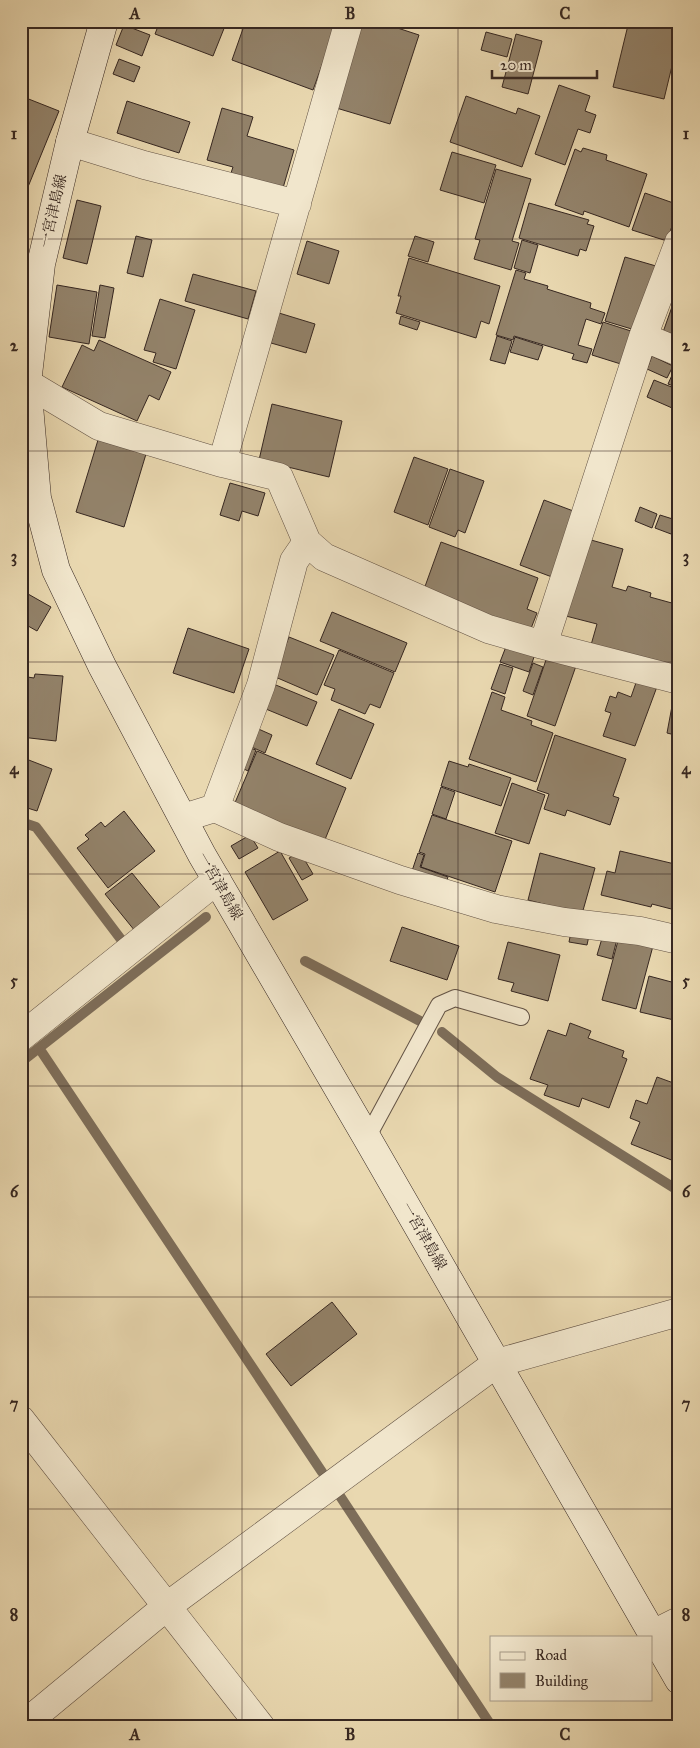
<svg xmlns="http://www.w3.org/2000/svg" width="700" height="1748" viewBox="0 0 700 1748" font-family="'IM FELL Great Primer','Noto Serif JP',serif">
<style>
.lines{fill:none;stroke-linecap:round;stroke-linejoin:round}
.stream{stroke:#7d6d59;stroke-width:10}
.building{fill:#93836b;stroke:#362721}
.service-casing{stroke:#635345;stroke-width:18}
.minor-casing{stroke:#635345;stroke-width:29}
.secondary-casing{stroke:#362721;stroke-width:29}
.service{stroke:#f1e6cc;stroke-width:16}
.minor{stroke:#f1e6cc;stroke-width:28}
.secondary{stroke:#f1e6cc;stroke-width:28}
.grid{fill:none;stroke:#362721;stroke-width:1;stroke-opacity:0.55}
.labels{text-anchor:middle;stroke-width:4;stroke-linejoin:round;paint-order:stroke}
.street-label{font-size:15px;fill:#362721;stroke:#f1e6cc}
.neatline{fill:none;stroke:#362721;stroke-width:2}
.grid-label{font-size:16px;text-anchor:middle;font-weight:bold;fill:#362721}
</style>
<rect width="100%" height="100%" fill="#e9d8b0"/>
<filter id="stains"><feTurbulence type="fractalNoise" baseFrequency=".004" numOctaves="4"/><feColorMatrix values="0 0 0 0 .2 0 0 0 0 .09 0 0 0 0 .02 0 0 0 .5 -.17"/></filter>
<radialGradient id="worn" r=".72"><stop offset=".6" stop-color="#630" stop-opacity="0"/><stop offset="1" stop-color="#630" stop-opacity=".3"/></radialGradient>
<g class="lines">
<path class="stream" d="M21,822l15,5 87,115
M305,961l115,60
M442,1032l55,45 182,114
M39,1048l283,424
M21,1062l185,-145
M340,1496l152,231"/>
</g>
<path class="building" d="M160,21h67l-14,35 -58,-22z
M240,21h73l8,3 1,-3h16l-25,69 -81,-30 13,-37z
M361,21h15l43,14 -29,89 -57,-17z
M629,21h19l31,8v8l-15,62 -51,-12z
M124,25l26,10 -8,21 -26,-11z
M486,32l26,7 -5,18 -26,-7z
M516,34l26,7 -14,53 -26,-7z
M119,59l21,8 -6,15 -21,-8z
M559,85l31,11 -5,15 11,4 -6,18 -12,-4 -13,36 -30,-11z
M21,96l38,15 -38,93z
M466,96l50,18 2,-6 22,8 -18,51 -72,-25z
M127,101l63,21 -11,31 -62,-20z
M222,108l31,9 -6,19 47,14 -11,38 -52,-15 2,-6 -26,-7z
M583,148l24,7 -1,5 41,14 -18,53 -45,-16 -1,4 -28,-10 20,-56 6,3z
M452,152l44,13 -12,38 -44,-13z
M496,169l35,10 -19,62 7,2 -8,27 -37,-11 6,-19 -5,-1z
M645,193l34,12 -12,36 -35,-11z
M77,200l24,6 -14,58 -24,-6z
M529,203l60,17 -2,4 7,2 -8,25 -6,-2 -2,7 -59,-18z
M136,236l16,4 -9,37 -16,-4z
M415,236l19,6 -6,20 -20,-6z
M522,240l16,5 -8,28 -16,-5z
M307,241l32,10 -10,33 -32,-10z
M625,257l31,9 -21,64 -30,-9z
M409,258l91,28 -11,38 -8,-3 -5,17 -80,-25 5,-17h-3z
M516,270l10,3 -2,6 24,7 -1,3 44,14 -1,5 15,5 -4,11 -15,-5 -8,26 14,4 -5,14 -15,-4 2,-5 -60,-18 -1,4 -17,-5z
M193,274l63,17 -8,28 -63,-18z
M57,285l40,7 -8,52 -40,-7z
M100,285l14,3 -9,50 -13,-2z
M679,287v54l-17,-6z
M160,299l35,11 -19,59 -23,-7 3,-9 -12,-3z
M279,313l36,11 -9,29 -35,-10z
M401,316l19,6 -3,8 -18,-6z
M603,322l31,10 -10,33 -32,-10z
M497,336l15,5 -7,23 -15,-4z
M515,337l28,9 -5,14 -28,-8z
M99,340l72,32 -12,28 -10,-5 -12,26 -75,-34 20,-42 12,6z
M652,356l21,10 -6,12 -20,-9z
M678,362h1v26l-11,-4z
M654,380l25,10v21l-32,-14z
M272,404l70,17 -13,56 -70,-17z
M98,440l48,14 -22,73 -48,-15z
M414,457l34,12 -20,56 -34,-13z
M450,469l34,12 -19,52 -7,-3 -3,7 -26,-10z
M230,483l35,10 -7,23 -16,-5 -3,10 -19,-6z
M544,500l32,12 -24,65 -32,-12z
M640,507l17,7 -5,14 -17,-7z
M660,515l19,6v16l-24,-9z
M584,538l39,11 -11,38 14,4 2,-5 23,7 -1,4 29,8v51l-4,12 -84,-23 6,-21 -35,-9z
M441,542l97,36 -11,31 10,4 -7,18 -107,-39z
M21,590l30,17 -14,24 -16,-9z
M332,612l75,31 -12,29 -75,-31z
M188,628l61,21 -15,44 -61,-20z
M289,637l45,18 -17,40 -44,-19z
M507,644l28,10 -6,18 -29,-10z
M339,650l55,23 -14,35 -10,-4 -5,10 -34,-14 4,-11 -11,-4z
M548,654l29,9 -22,63 -28,-10z
M533,663l10,4 -10,28 -10,-4z
M500,664l13,4 -8,26 -14,-5z
M35,674l28,2 -7,65 -35,-4v-61l13,2z
M638,677l20,7 -23,62 -32,-10 8,-23 -6,-2 5,-15 6,2 2,-6 13,5z
M271,683l46,19 -10,24 -46,-19z
M492,692l13,5 -4,13 31,11 -1,4 22,8 -17,49 -67,-23z
M672,706l7,2v28l-12,-3z
M339,709l35,15 -23,55 -35,-15z
M254,727l18,8 -7,18 -18,-8z
M555,735l71,24 -13,37 6,2 -9,27 -43,-15 -2,6 -21,-7 5,-15 -12,-4z
M247,747l9,3 -8,21 -10,-5z
M257,751l89,37 -22,54 -90,-37z
M21,757l31,12 -15,42 -16,-5z
M449,761l19,6 1,-3 42,14 -10,28 -60,-20z
M512,783l33,12 -16,49 -34,-11z
M441,787l14,5 -9,27 -14,-5z
M124,811l31,40 -47,37 -31,-40 12,-9 -4,-4 16,-13 4,5z
M432,815l80,26 -17,51 -74,-25 4,-13 -6,-2z
M250,835l8,13 -19,11 -8,-13z
M280,851l28,49 -35,20 -28,-48z
M620,851l59,14v46l-27,-7 -1,3 -50,-12 6,-24 8,2z
M300,852l13,22 -11,6 -13,-22z
M418,853l6,2 -4,12 28,10 -3,8 -34,-11z
M540,853l55,15 -13,46 -54,-14z
M132,873l30,37 -27,21 -30,-37z
M402,927l57,19 -12,34 -57,-19z
M572,927l18,4 -3,14 -18,-3z
M603,935l14,4 -5,20 -15,-4z
M619,937l34,9 -17,63 -34,-9z
M508,942l52,13 -12,46 -37,-10 3,-8 -16,-4z
M649,976l30,8v19l-5,17 -34,-8z
M570,1023l21,8 -3,7 36,13 -2,6 5,2 -18,49 -27,-10 -3,9 -35,-12 4,-10 -18,-6 18,-49 18,6z
M657,1077l22,8v78l-48,-19 9,-22 -10,-4 6,-18 11,4z
M332,1302l25,32 -66,52 -25,-32z"/>
<g class="lines">
<g class="service-casing">
<path id="service" d="M367,1138l72,-133 16,-7 66,19"/>
</g>
<g class="minor-casing">
<path id="minor" d="M70,142l74,23 153,39
M643,337l36,15
M21,382l6,1 72,43 123,37 57,14 28,65 17,15 164,72 55,16 128,33 8,1
M222,463l127,-442
M543,645l100,-308 36,-95
M215,808l64,29 121,43 96,29 68,13 76,9 39,9
M183,818l32,-10 46,-123 33,-124 13,-19
M21,1037l196,-157
M21,1420l240,307
M653,1634l26,-13
M21,1727l145,-120 331,-244 182,-51"/>
</g>
<g class="secondary-casing">
<path id="secondary" d="M104,21l-34,121 -29,122 -14,119 10,115 19,72 46,96 100,189 165,283 312,542"/>
</g>
<use href="#service" class="service"/>
<use href="#minor" class="minor"/>
<use href="#secondary" class="secondary"/>
</g>
<path class="grid" d="M242,21v1706M458,21v1706M21,239h658M21,451h658M21,662h658M21,874h658M21,1086h658M21,1297h658M21,1509h658"/>
<g class="labels">
<g class="street-label">
<text transform="translate(53 211) rotate(-77)" y="5">一宮津島線</text>
<text transform="translate(220 886) rotate(60)" y="5">一宮津島線</text>
<text transform="translate(424 1236) rotate(60)" y="5">一宮津島線</text>
</g>
</g>
<rect width="700" height="1748" fill="none" stroke="#e9d8b0" stroke-width="55"/>
<rect x="490" y="1636" width="162" height="65" fill="#f1e6cc" stroke="#a69a88"/>
<rect x="500" y="1652" width="25" height="8" fill="#f1e6cc" stroke="#a69a88"/>
<text x="535" y="1660" font-size="15" fill="#362721">Road</text>
<rect x="500" y="1673" width="25" height="15" fill="#93836b" stroke="#a69a88"/>
<text x="535" y="1686" font-size="15" fill="#362721">Building</text>
<path d="M492 70v8h105v-8" fill="none" stroke="#362721" stroke-width="2.5"/>
<text x="500" y="70" font-size="15" fill="#362721" stroke="#f1e6cc" stroke-width="4" paint-order="stroke">20 m</text>
<rect x="28" y="28" width="644" height="1692" class="neatline"/>
<g class="grid-label">
<text x="135" y="19">A</text>
<text x="350" y="19">B</text>
<text x="565" y="19">C</text>
<text x="14" y="139">1</text>
<text x="686" y="139">1</text>
<text x="14" y="351">2</text>
<text x="686" y="351">2</text>
<text x="14" y="562">3</text>
<text x="686" y="562">3</text>
<text x="14" y="774">4</text>
<text x="686" y="774">4</text>
<text x="14" y="986">5</text>
<text x="686" y="986">5</text>
<text x="14" y="1197">6</text>
<text x="686" y="1197">6</text>
<text x="14" y="1409">7</text>
<text x="686" y="1409">7</text>
<text x="14" y="1620">8</text>
<text x="686" y="1620">8</text>
<text x="135" y="1740">A</text>
<text x="350" y="1740">B</text>
<text x="565" y="1740">C</text>
</g>
<rect width="100%" height="100%" filter="url(#stains)"/>
<rect width="100%" height="100%" fill="url(#worn)"/>
</svg>
